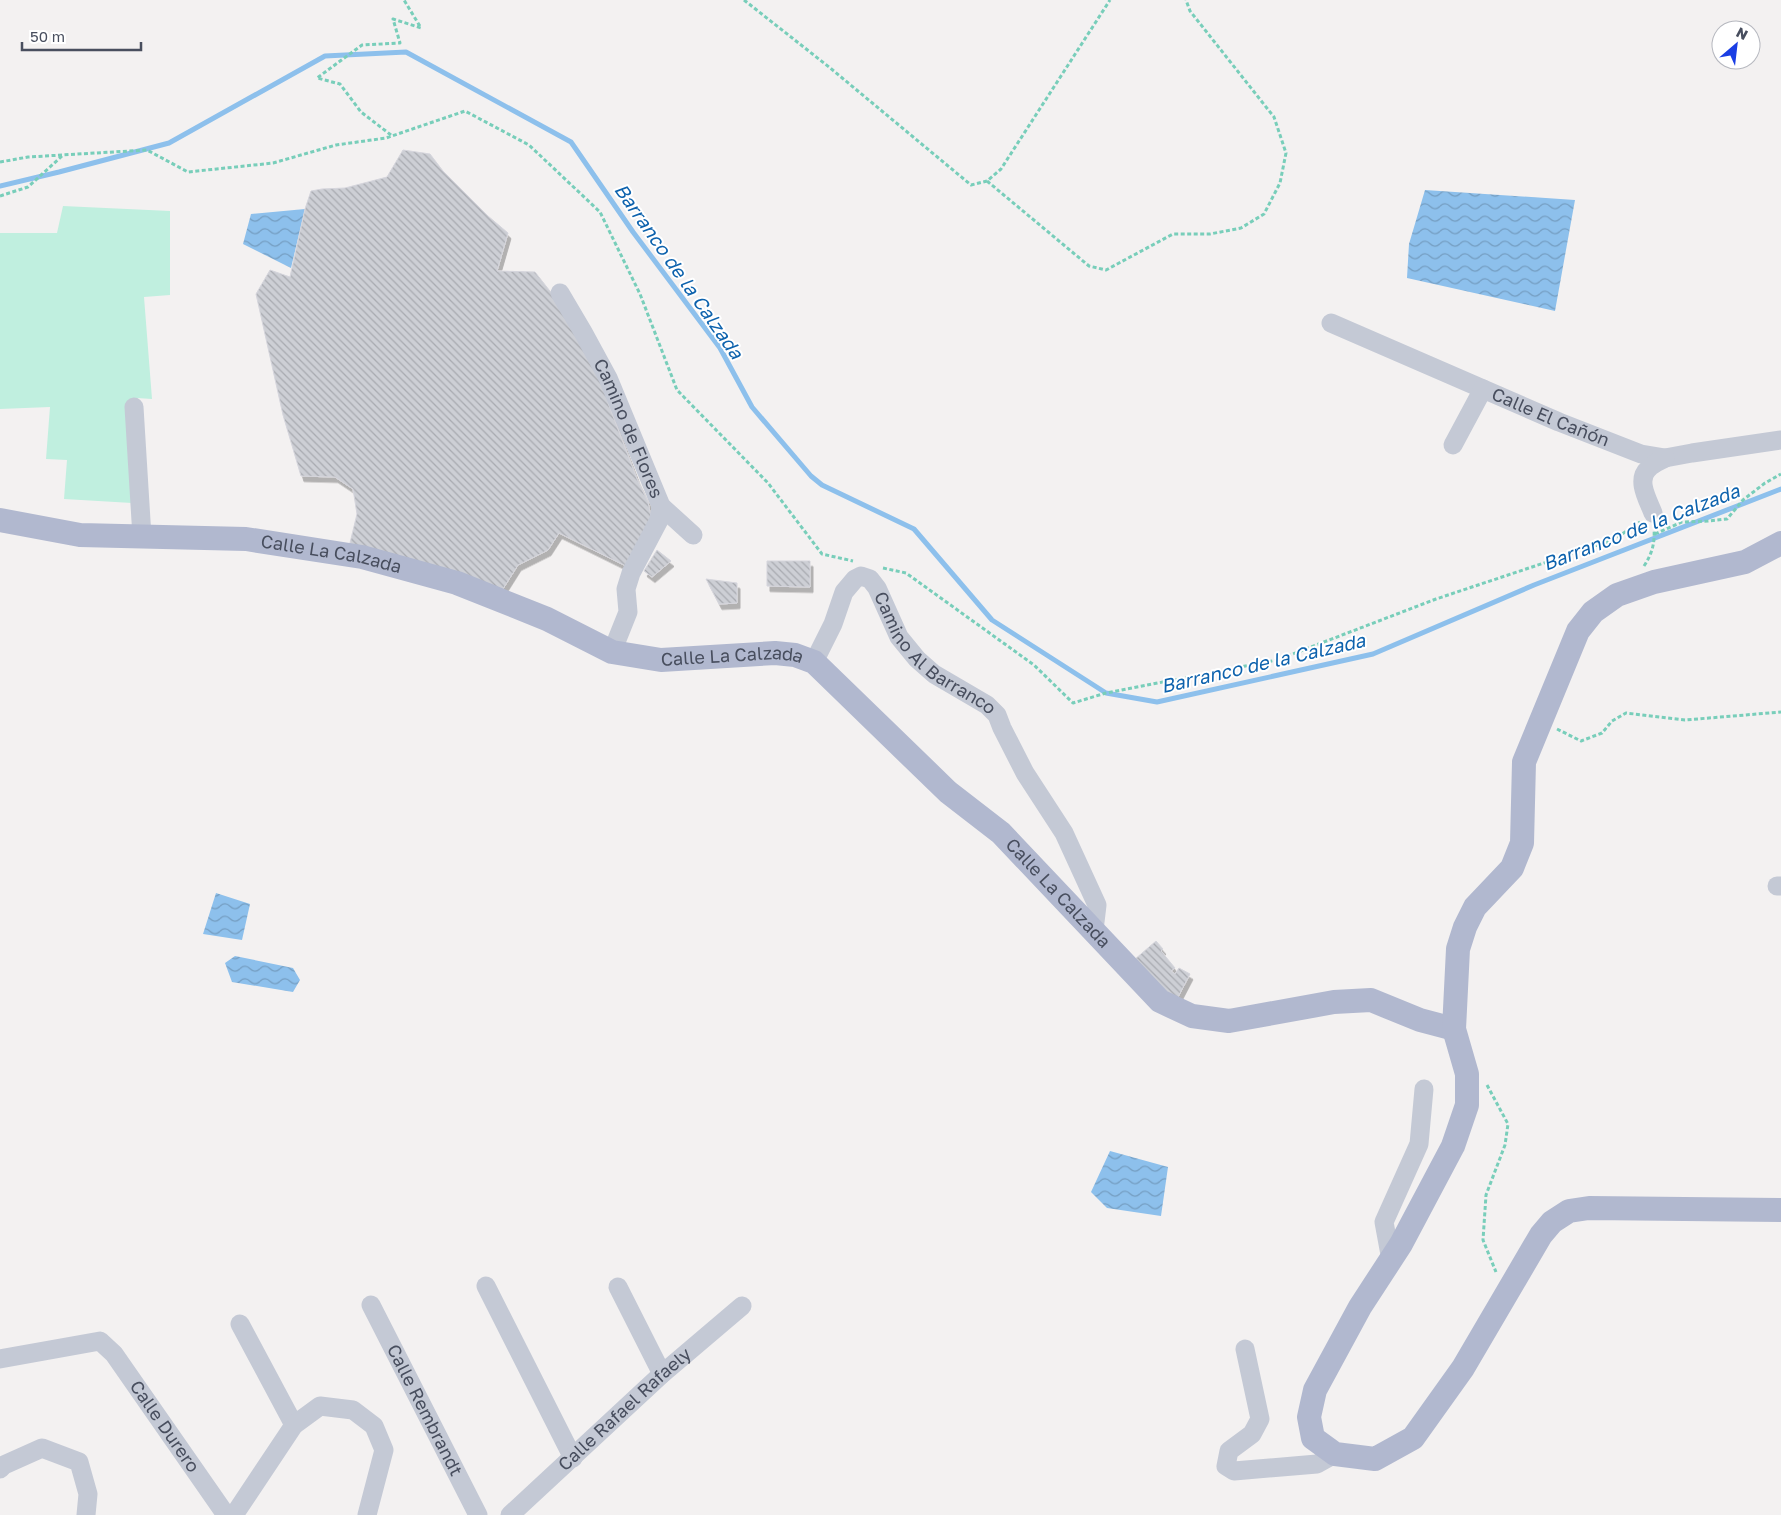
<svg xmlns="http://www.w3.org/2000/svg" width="1781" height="1515" viewBox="0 0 1781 1515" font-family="'Golos Text',sans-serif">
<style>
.grass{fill:#c0efdf}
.water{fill:url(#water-waves)}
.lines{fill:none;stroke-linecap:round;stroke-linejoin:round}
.stream{stroke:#8dc0ec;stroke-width:5}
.building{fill:url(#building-back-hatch);stroke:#d5d5dc;filter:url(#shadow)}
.path{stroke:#78ceba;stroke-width:3;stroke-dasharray:4 2.5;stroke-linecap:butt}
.minor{stroke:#c4c9d5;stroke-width:19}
.major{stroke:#b1b8cf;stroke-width:24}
.labels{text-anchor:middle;stroke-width:4;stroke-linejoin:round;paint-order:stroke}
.street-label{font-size:18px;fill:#484e5e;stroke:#fff}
.water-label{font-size:19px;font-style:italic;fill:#0d62ad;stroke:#fff}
</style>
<defs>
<pattern id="water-waves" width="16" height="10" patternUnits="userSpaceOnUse" patternTransform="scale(1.25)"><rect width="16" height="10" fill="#8dc0ec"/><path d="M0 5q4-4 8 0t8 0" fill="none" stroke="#759ec2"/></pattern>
<pattern id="building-back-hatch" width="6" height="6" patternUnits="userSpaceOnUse" patternTransform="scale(1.25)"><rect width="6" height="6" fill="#cdcfd5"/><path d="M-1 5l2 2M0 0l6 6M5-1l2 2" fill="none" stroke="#a8aab0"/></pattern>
<filter id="shadow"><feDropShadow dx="3" dy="5.5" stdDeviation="0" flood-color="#0004"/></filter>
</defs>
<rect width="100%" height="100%" fill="#f3f1f1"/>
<path class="grass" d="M63,206l107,5v84l-26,2 8,102 -15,-1 -5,105 -68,-4 3,-39 -21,-1 4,-52 -50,2v-176h57z"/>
<path class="water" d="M1425,190l150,10 -20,111 -148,-33 2,-34z
M305,209l-14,59 -48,-24 8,-30z
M216,893l34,11 -8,36 -39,-6z
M235,956l58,12 7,12 -7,12 -61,-10 -7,-19z
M1110,1151l58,16 -7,49 -54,-8 -16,-16z"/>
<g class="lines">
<path class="stream" d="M0,186l59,-14 110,-29 156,-87 81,-4 165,90 62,90 87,116 32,59 59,69 11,9 92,44 78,91 114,73 51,9 216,-48 161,-69 247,-96"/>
</g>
<path class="building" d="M403,150l27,4 13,17 45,45 20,17 -11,38 38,1 29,37 43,74 1,20 29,76 11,23 4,20 -26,44 -67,-33 -11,17 -30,15 -17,27 -152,-45 8,-33 -4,-25 -18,-12 -34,-1 -18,-61 -27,-121 14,-24 20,7 15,-68 6,-18 11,-2 23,-1 42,-11z
M657,550l14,11 -19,16 -8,-6z
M767,561h43v26l-43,-1z
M706,579l31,4v20l-18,1z
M1156,941l7,8 -2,2 14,17 -4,3 4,3 4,-6 11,6 -13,25 -18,-10 -25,-29z"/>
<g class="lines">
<path class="path" d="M744,0l85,67 142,118 16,-4 14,-12 109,-169
M391,135l-30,-23 -21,-28 -23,-6 45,-33 38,-2 -7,-24 28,9 -17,-28
M0,162l28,-5 119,-7 41,22 85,-9 63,-18 50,-7 79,-27 64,34 71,67 40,82 37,96 91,93 54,71 31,7
M987,181l102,85 17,4 67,-36h37l31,-6 23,-14 16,-31 6,-30 -12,-36 -84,-106 -4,-11
M0,196l28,-9 34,-31
M1655,534l27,-12 26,-1 19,-2 16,-19 22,-17 16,-9
M1644,566c8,-12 11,-23 10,-37
M883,568l23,5 128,92 39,38 33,-10 171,-33 159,-61 177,-59 27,-18
M1557,729l24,12 21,-8 10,-12 14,-8 59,7 96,-8
M1487,1085l21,39 -3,21 -19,50 -3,45 13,32"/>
<g class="minor">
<path id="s1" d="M560,293l23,39 25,46 53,128 -2,14 -28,53 -5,16 2,23 -16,40"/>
<path id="s2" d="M1331,323l228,99 82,32 24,4 27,-5 89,-13"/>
<path d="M134,407l8,130"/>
<path d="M1453,445l30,-56"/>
<path d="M661,506l32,29"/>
<path d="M1653,513c-5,-13 -17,-33 -5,-44 4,-5 12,-8 17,-11"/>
<path id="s3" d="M814,662l19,-38 11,-32 11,-13 6,-3 9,3 7,9 22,49 18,22 17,15 53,31 10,10 5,13 23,45 39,60 33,72 -3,25"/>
<path d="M1777,886h4"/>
<path d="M1391,1260l-7,-38 35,-78 5,-55"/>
<path d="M486,1286l87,172"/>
<path d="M618,1287l44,87"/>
<path id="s4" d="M371,1305l107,210"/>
<path d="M240,1324l54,101"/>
<path d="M1245,1349l15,70 -8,15 -23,17 -3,15 8,5 83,-7 18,-10"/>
<path id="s5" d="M0,1359l100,-18 14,13 112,161"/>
<path d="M0,1469l4,-4 38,-17 37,14 9,32 -2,21"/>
<path d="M234,1515l60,-90 26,-19 33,4 21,16 10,24 -17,65"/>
<path id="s6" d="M510,1515l152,-141 80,-68"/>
</g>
<g class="major">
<path id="s7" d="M0,520l80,15 166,4 116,18 95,26 90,36 65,33 49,8 114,-7 20,2 19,7 134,130 53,41 159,168 32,15 37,5 105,-19 37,-2 49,20 34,9"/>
<path d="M1781,543l-36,19 -91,20 -37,13 -24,17 -15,19 -54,131 -2,81 -10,25 -37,39 -10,20 -7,22 -4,80 13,45v31l-14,41 -52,98 -41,63 -45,83 -6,27 4,21 22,16 40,5 38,-21 50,-70 78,-133 11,-13 17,-11 20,-3 192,2"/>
</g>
</g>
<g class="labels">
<g class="street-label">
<text dy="6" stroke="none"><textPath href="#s2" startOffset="239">Calle El Cañón</textPath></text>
<text dy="6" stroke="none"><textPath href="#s1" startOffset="152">Camino de Flores</textPath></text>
<text dy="6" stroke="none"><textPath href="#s7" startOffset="334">Calle La Calzada</textPath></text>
<text dy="6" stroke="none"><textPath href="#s3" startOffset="211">Camino Al Barranco</textPath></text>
<text dy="6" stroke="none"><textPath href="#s7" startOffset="754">Calle La Calzada</textPath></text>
<text dy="6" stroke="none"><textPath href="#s7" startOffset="1174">Calle La Calzada</textPath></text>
<text dy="6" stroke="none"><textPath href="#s4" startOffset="118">Calle Rembrandt</textPath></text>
<text dy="6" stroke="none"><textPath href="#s6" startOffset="156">Calle Rafael Rafaely</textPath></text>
<text dy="6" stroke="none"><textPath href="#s5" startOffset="209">Calle Durero</textPath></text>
</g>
<g class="water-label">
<text transform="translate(679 271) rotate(55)" y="7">Barranco de la Calzada</text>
<text transform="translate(1641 527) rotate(-21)" y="7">Barranco de la Calzada</text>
<text transform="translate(1263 663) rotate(-13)" y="7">Barranco de la Calzada</text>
</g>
</g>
<g transform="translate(1736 45) rotate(28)"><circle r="24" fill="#ffffff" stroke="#b6b8bf"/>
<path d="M0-4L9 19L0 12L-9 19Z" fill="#1a3ee4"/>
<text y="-8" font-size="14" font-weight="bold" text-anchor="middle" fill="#484e5e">N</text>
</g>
<path d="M22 42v8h119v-8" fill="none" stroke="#484e5e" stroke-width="2.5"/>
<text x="30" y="42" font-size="15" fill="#484e5e" stroke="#ffffff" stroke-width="4" paint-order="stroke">50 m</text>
</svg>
